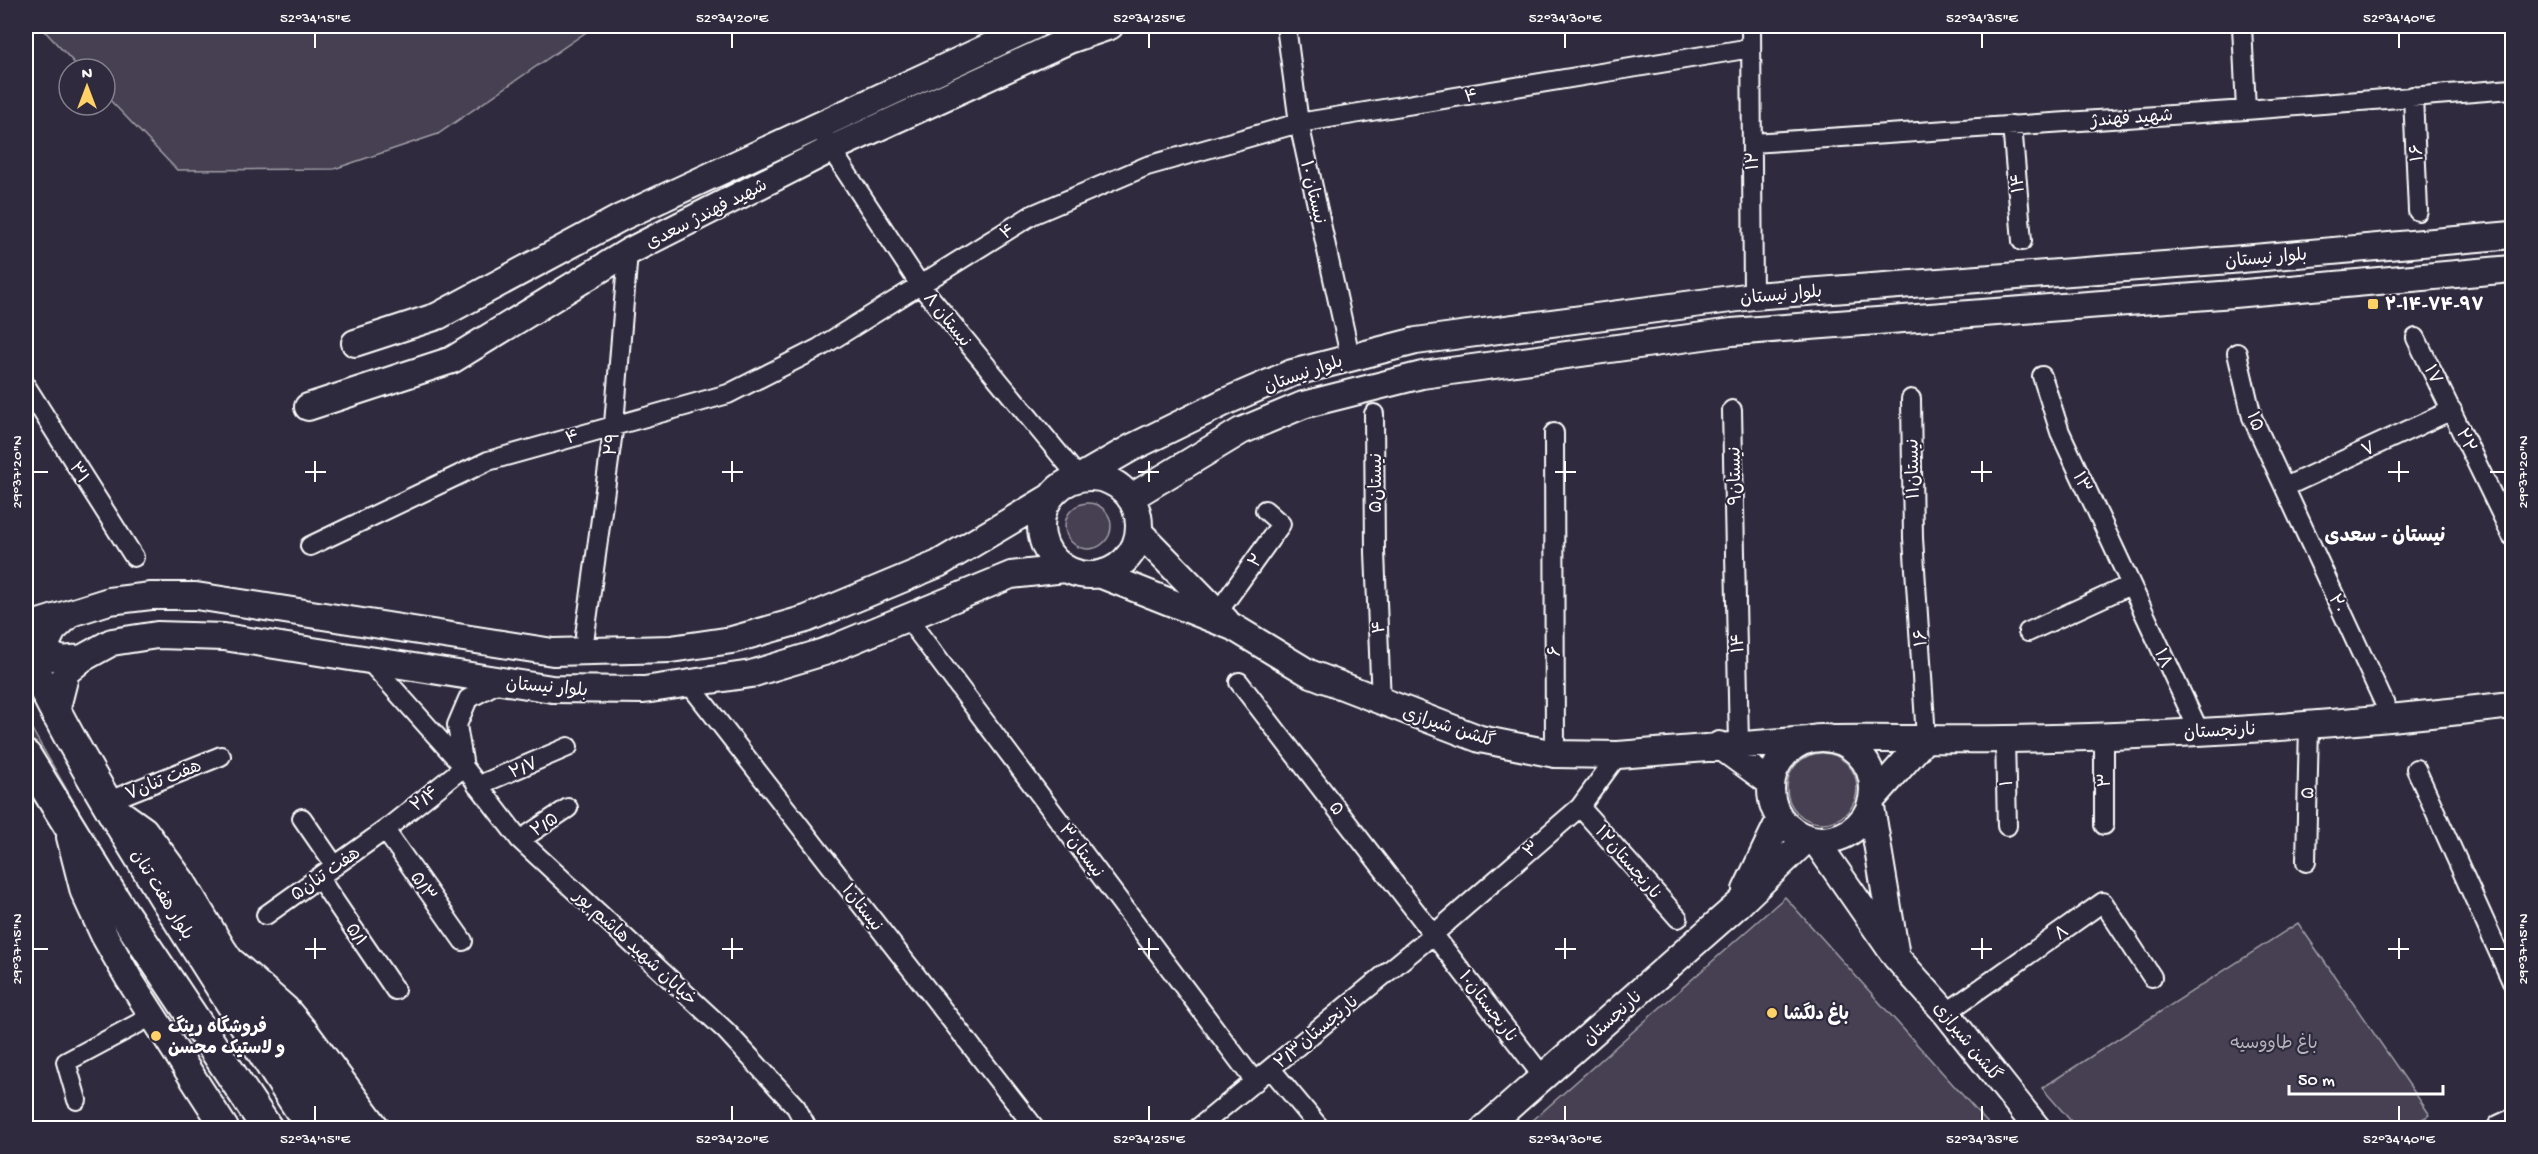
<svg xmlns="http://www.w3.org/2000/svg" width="2538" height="1154" viewBox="0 0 2538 1154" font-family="'Gochi Hand','Playpen Sans Arabic',sans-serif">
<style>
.green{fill:#464152;stroke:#a2a0a8;stroke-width:1.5}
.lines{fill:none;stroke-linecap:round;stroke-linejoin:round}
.street-casing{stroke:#fff;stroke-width:22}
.secondary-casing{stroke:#fff;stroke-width:30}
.primary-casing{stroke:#fff;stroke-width:34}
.street{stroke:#2f2a3d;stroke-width:18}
.secondary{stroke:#2f2a3d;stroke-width:26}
.primary{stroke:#2f2a3d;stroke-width:30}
.ticks{fill:none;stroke:#fff;stroke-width:2}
.poi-dot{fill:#ffd166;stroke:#2f2a3d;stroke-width:2}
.labels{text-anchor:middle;stroke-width:4.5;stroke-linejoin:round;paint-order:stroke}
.street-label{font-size:18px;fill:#fff;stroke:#2f2a3d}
.poi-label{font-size:18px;font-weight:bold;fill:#fff;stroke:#2f2a3d;text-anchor:start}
.park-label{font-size:18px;fill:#b5b3ba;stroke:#2f2a3d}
.neighbourhood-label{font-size:20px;font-weight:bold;fill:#fff;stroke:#2f2a3d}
.neatline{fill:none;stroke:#fff;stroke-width:2}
.ticks-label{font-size:15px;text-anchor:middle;fill:#fff}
</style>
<rect width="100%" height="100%" fill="#2f2a3d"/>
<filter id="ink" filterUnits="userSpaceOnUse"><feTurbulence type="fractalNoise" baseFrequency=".0167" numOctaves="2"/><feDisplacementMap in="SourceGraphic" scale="12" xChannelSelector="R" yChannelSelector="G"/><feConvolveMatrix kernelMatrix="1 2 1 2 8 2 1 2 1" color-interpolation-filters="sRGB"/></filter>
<g filter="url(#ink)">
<path class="green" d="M40,26h555l-157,108 -104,35 -157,1 -72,-75v-26h-25z
M1065 526a23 23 0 1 1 46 0a23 23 0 1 1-46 0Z
M26,719l75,130 -7,7 -68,-119z
M1787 788a35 35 0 1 1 70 0a35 35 0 1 1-70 0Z
M1785,897l207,231h-468z
M2298,923l132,192 -25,13h-328l-35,-40z"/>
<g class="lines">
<g class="street-casing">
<path id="street" d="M1286,26l13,97 51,233
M1751,26l2,270
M2242,26l4,84
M2413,96l5,115
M818,124l13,25 89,136 159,193
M2012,125l10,116
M1752,143l494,-33 266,-21
M2416,338l96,198
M2237,353l15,64 140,303
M2042,376l18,56 139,299
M26,386l108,171
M1911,399l2,139 13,200
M1732,410l7,334
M1374,414l1,138 6,151
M1554,433l1,321
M2285,487l167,-77
M310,546l178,-85 240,-67 91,-46 213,-133 115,-49 152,-43 452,-75
M1218,612l63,-88 -16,-14
M908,619l347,463
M2028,632l102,-47
M585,635l29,-211 14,-172
M370,662l94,105 56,73 206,191 70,76 11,21
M1239,682l305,396
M690,685l345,443
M2104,735v90
M2005,739l2,87
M464,767l-7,-42 11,-26 31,-17
M2416,769l96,213
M477,786l91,-39
M106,802l115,-46
M1580,807l98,111
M302,818l33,48
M385,830l78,111
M520,840l48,-32
M2306,862l3,-138
M319,878l76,112
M266,915l119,-85 79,-63
M1946,1013l157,-111 49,75
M1271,1069l49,59
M77,1100l-11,-38 86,-46
M1198,1128l237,-195 145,-126 38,-52"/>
</g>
<g class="secondary-casing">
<path id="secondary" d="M355,343l83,-27 184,-99 412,-191
M308,407l144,-47 176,-108 203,-103 238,-109 41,-14
M1041 526a49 49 0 1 1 98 0a49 49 0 1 1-98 0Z
M1079,478l52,-30 96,-47 65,-28 124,-32 337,-45 478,-36 281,-25
M1130,498l111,-67 62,-26 119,-30 310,-43 502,-38 278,-25
M1139,532l87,89
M1099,574l134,53 76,46 171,66 75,15 63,1 190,-15
M70,614l-17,16 -7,14 5,11 10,5 22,-2
M26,627l83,-26 42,-5h45l357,56 118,-3 61,-9 74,-21 132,-55 111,-66
M55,715l11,-43 17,-14 29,-16 45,-7 67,2 328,52 92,1 107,-16 73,-22 187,-77 54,-6
M1771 789a51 51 0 1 1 102 0a51 51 0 1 1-102 0Z
M1829,739c59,-1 118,1 177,0 169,-3 339,-14 506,-34
M1719,745l52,38
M1873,798l53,-60
M112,807l32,23 39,53 39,65 121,180
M1871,807l24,143
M70,837l14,55 20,43 25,44 96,149
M1815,840l81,117 50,56 91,115
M1746,890l34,-71
M1485,1128l254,-224 69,-66
M2501,1128l11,-5"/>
</g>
<g class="primary-casing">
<path id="primary" d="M26,652c40,85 89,165 139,246 48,77 97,154 147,230
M26,756l90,146 151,226
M233,965l51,45 21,25 69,93"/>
</g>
<use href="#street" class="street"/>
<use href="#secondary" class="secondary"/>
<use href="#primary" class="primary"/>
</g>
</g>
<path class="ticks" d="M315,33v15M732,33v15M1149,33v15M1565,33v15M1982,33v15M2399,33v15M315,461v21M732,461v21M1149,461v21M1565,461v21M1982,461v21M2399,461v21M33,472h15M305,472h21M722,472h21M1138,472h21M1555,472h21M1971,472h21M2388,472h21M2490,472h15M315,938v21M732,938v21M1149,938v21M1565,938v21M1982,938v21M2399,938v21M33,949h15M305,949h21M722,949h21M1138,949h21M1555,949h21M1971,949h21M2388,949h21M2490,949h15M315,1106v15M732,1106v15M1149,1106v15M1565,1106v15M1982,1106v15M2399,1106v15"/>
<g class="poi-dot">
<rect x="2367" y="298" width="12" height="12" rx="3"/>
<circle cx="1772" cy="1013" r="6"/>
<circle cx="156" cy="1036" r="6"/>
</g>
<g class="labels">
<g class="street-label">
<text transform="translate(1471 95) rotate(-9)" y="6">۴</text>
<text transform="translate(2132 117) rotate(-4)" y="6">شهید فهندژ</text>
<text transform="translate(2416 153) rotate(-93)" y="6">۱۶</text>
<text transform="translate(1752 161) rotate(-90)" y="6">۱۲</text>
<text transform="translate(2017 183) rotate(-95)" y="6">۱۴</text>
<text transform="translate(1314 192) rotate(77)" y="6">نیستان ۱۰</text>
<text transform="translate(706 213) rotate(-27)" y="6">شهید فهندژ سعدی</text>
<text transform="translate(1007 231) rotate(-32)" y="6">۴</text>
<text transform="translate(2266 257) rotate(-5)" y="6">بلوار نیستان</text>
<text transform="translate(1781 294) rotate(-5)" y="6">بلوار نیستان</text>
<text transform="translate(948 319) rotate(51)" y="6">نیستان ۸</text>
<text transform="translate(1303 373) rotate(-19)" y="6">بلوار نیستان</text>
<text transform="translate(2434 374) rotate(63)" y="6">۱۷</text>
<text transform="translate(2256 421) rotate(69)" y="6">۱۵</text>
<text transform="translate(572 436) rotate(-16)" y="6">۴</text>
<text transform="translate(2467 440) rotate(64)" y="6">۲۲</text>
<text transform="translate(611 444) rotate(-82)" y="6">۲۹</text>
<text transform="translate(2368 448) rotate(-25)" y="6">۷</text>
<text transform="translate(1912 469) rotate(-91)" y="6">۱۱نیستان</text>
<text transform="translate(80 472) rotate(58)" y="6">۳۱</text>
<text transform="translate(1734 476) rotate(-91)" y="6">۹نیستان</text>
<text transform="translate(2083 482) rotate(65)" y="6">۱۳</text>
<text transform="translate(1375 483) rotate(-90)" y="6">۵نیستان</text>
<text transform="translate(1255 560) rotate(-55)" y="6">۲</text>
<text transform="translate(2338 603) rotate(65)" y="6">۲۰</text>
<text transform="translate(1378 627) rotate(-92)" y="6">۴</text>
<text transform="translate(1920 638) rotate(-94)" y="6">۱۶</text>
<text transform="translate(1737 643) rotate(-91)" y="6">۱۴</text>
<text transform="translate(1554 651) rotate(-90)" y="6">۶</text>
<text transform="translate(2164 658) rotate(65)" y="6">۱۸</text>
<text transform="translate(547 686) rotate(5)" y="6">بلوار نیستان</text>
<text transform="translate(1449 726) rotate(18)" y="6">گلشن شیرازی</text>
<text transform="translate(2220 730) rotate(-3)" y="6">نارنجستان</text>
<text transform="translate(523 767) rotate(-23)" y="6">۲/۷</text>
<text transform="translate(163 779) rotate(-22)" y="6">هفت تنان۷</text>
<text transform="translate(2104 780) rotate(-90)" y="6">۳</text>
<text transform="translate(2006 783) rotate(-91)" y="6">۱</text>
<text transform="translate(2307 793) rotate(-89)" y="6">۵</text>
<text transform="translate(424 798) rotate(-39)" y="6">۲/۴</text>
<text transform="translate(1337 808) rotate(52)" y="6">۵</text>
<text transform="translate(544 824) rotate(-34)" y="6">۲/۵</text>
<text transform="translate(1531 849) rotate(-41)" y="6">۳</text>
<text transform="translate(1082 850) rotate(53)" y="6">۳نیستان</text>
<text transform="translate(1629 862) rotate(49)" y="6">۱۲نارنجستان</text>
<text transform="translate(325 873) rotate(-35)" y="6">هفت تنان۵</text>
<text transform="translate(424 886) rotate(55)" y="6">۵/۳</text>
<text transform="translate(163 894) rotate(58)" y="6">بلوار هفت تنان</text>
<text transform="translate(863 907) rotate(52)" y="6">۱نیستان</text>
<text transform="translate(2061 932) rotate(-35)" y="6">۸</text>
<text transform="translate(357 934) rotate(56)" y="6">۵/۱</text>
<text transform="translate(636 947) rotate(43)" y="6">خیابان شهید هاشم پور</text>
<text transform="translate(1489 1006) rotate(53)" y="6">۱۰نارنجستان</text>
<text transform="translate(1612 1017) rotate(-42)" y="6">نارنجستان</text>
<text transform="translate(1316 1031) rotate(-40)" y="6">۲/۳نارنجستان</text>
<text transform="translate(1968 1041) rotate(51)" y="6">گلشن شیرازی</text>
</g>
<g class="poi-label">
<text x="2385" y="310">۲-۱۴-۷۴-۹۷</text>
<text x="1784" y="1019">باغ دلگشا</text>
<text x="168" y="1032">فروشگاه رینگ<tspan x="168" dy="21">و لاستیک محسن</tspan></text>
</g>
<g class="park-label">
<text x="2274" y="1048">باغ طاووسیه</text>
</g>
<g class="neighbourhood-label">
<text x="2385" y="541">نیستان - سعدی</text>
</g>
</g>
<rect width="2538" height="1154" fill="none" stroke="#2f2a3d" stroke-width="66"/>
<g transform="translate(87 87)"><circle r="28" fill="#2f2a3d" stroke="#827f8b" stroke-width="1.5"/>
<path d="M0-4.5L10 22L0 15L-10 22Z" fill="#ffd166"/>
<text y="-9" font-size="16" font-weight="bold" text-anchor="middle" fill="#ffffff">N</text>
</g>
<path d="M2289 1085v9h154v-9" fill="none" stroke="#ffffff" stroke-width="3"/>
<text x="2298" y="1085" font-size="18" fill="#ffffff" stroke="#2f2a3d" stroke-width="4.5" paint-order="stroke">50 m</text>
<rect x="33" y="33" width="2472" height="1088" class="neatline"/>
<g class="ticks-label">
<text x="315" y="22">52°34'15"E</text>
<text x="732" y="22">52°34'20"E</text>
<text x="1149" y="22">52°34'25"E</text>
<text x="1565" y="22">52°34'30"E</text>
<text x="1982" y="22">52°34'35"E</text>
<text x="2399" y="22">52°34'40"E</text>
<text transform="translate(16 472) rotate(-90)" y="5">29°37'20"N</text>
<text transform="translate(2522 472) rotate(-90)" y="5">29°37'20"N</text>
<text transform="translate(16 949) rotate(-90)" y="5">29°37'15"N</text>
<text transform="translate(2522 949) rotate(-90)" y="5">29°37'15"N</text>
<text x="315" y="1143">52°34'15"E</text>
<text x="732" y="1143">52°34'20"E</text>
<text x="1149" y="1143">52°34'25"E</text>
<text x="1565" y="1143">52°34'30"E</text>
<text x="1982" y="1143">52°34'35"E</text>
<text x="2399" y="1143">52°34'40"E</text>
</g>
</svg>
